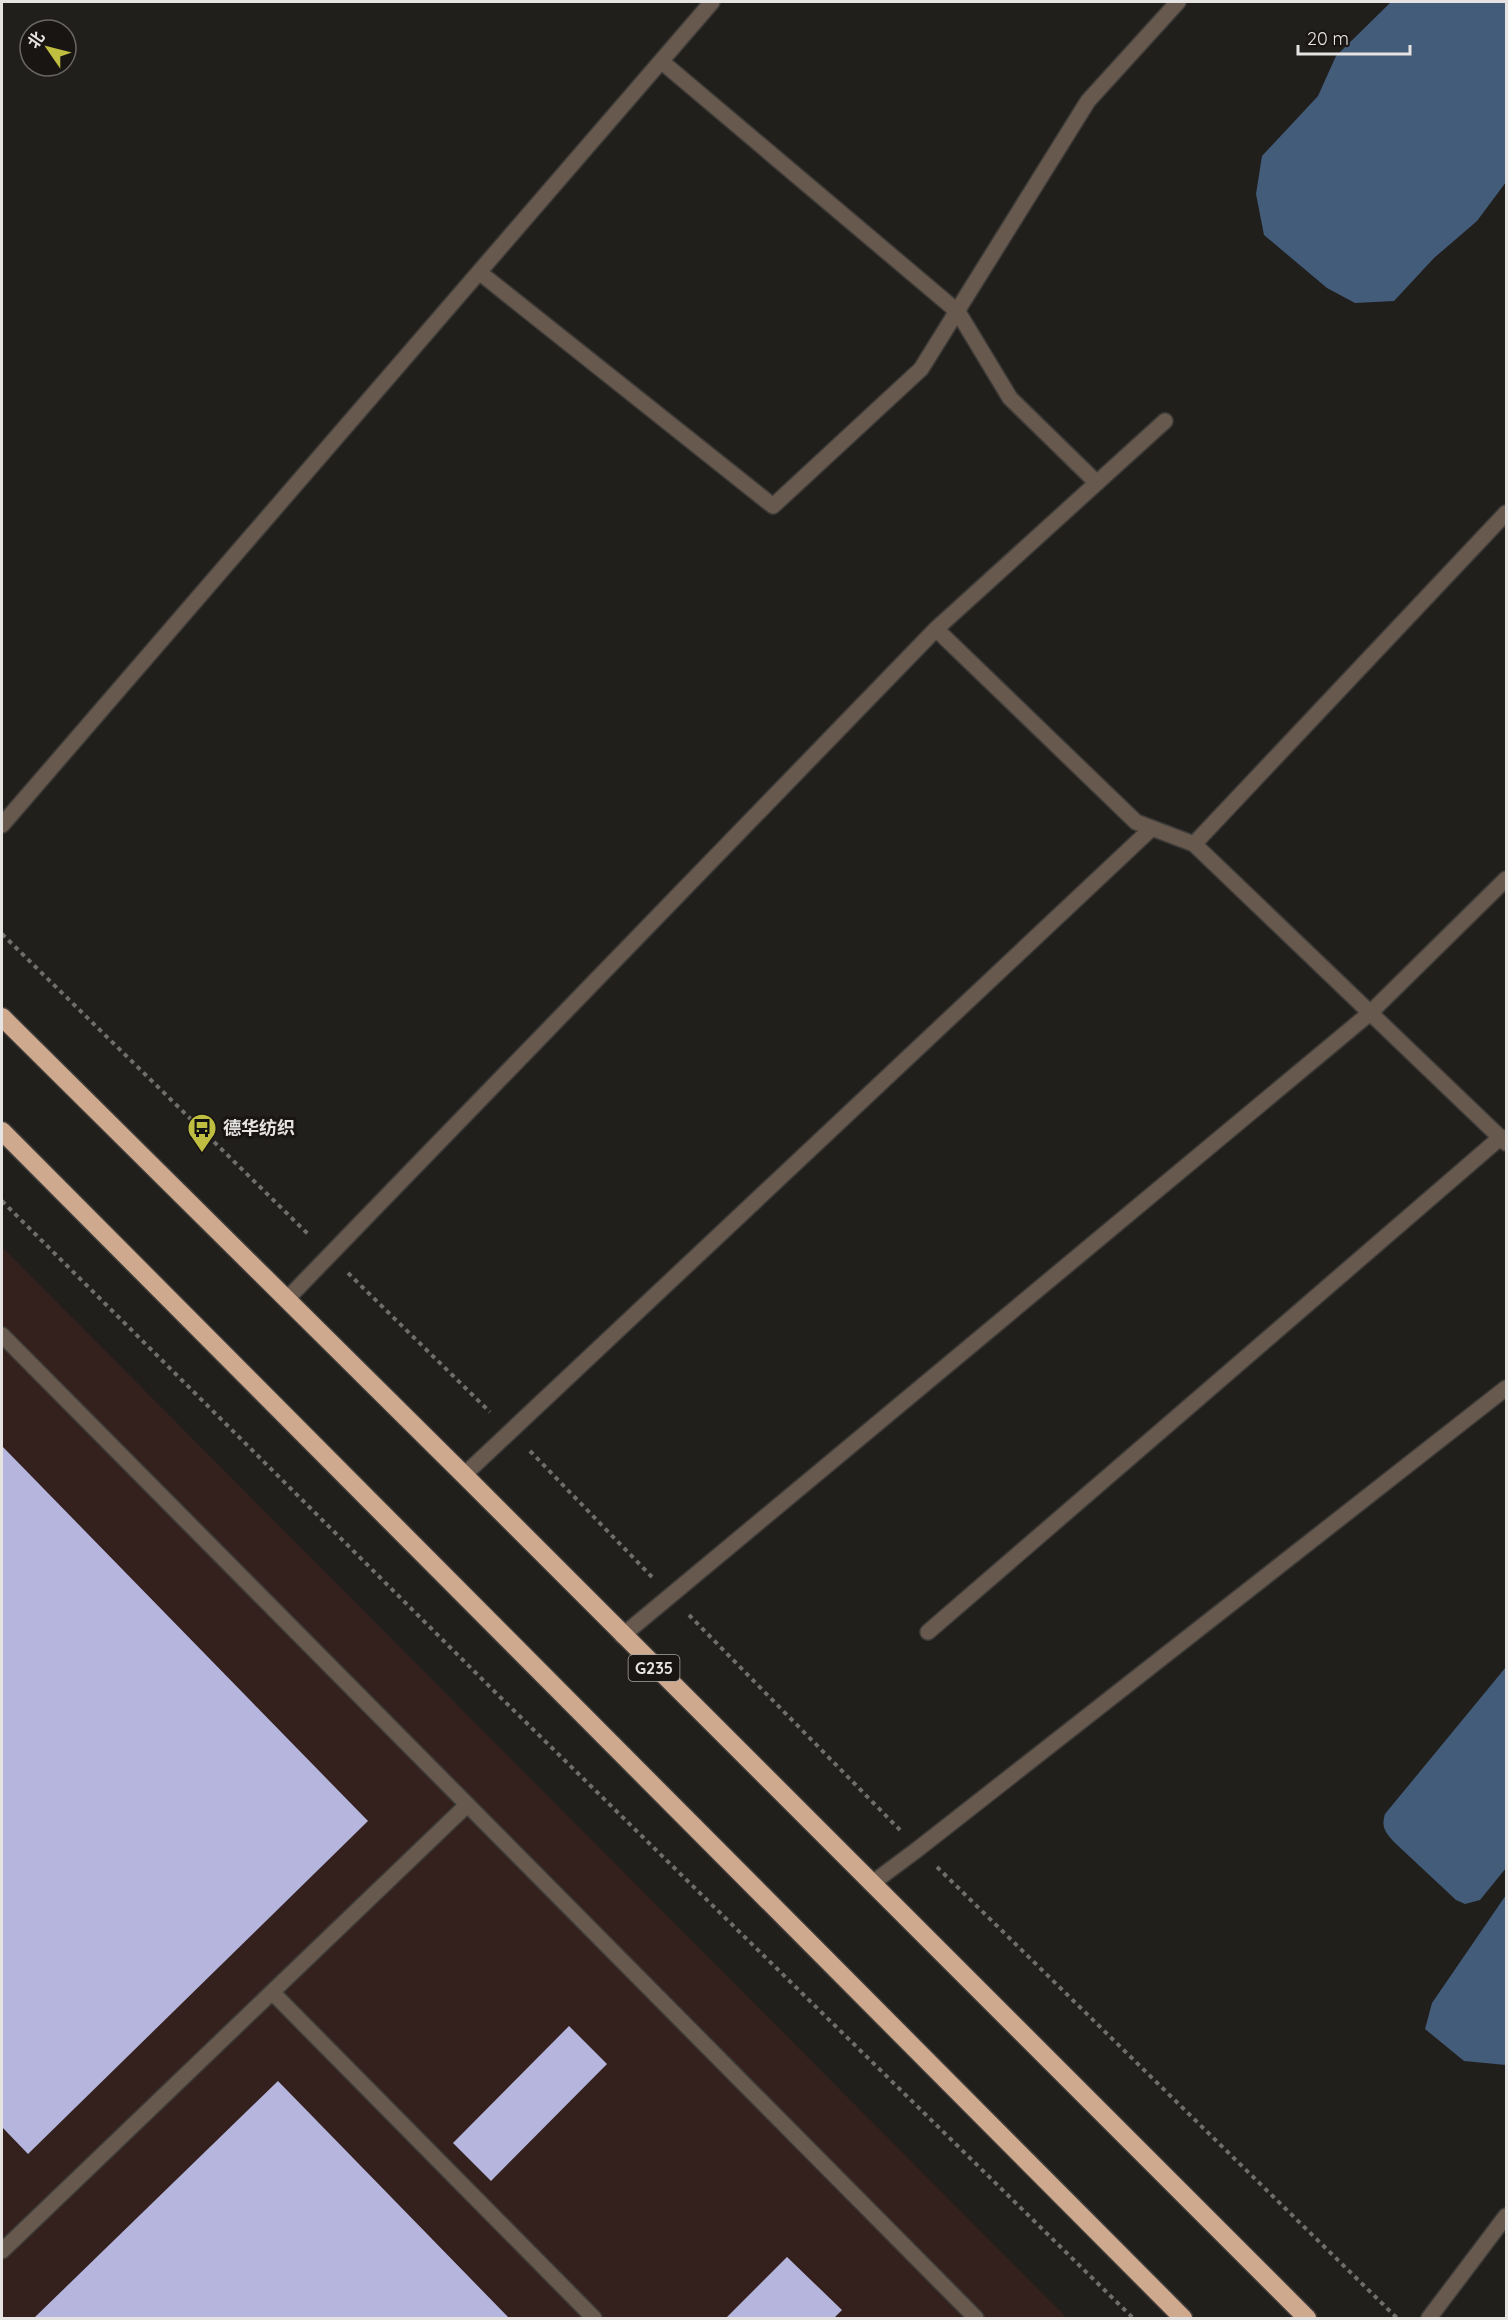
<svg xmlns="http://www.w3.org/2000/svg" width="1508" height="2320" viewBox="0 0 1508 2320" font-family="Quicksand,'Noto Sans SC',sans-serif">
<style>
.industrial{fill:#34211d}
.water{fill:#425c7a}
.building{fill:#b5b5de}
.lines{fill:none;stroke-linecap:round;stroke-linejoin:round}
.lane-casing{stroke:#3d3b38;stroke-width:18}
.street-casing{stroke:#3d3b38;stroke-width:18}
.highway-casing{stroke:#3d3b38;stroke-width:21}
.path{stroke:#706e6c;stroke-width:4;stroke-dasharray:4.5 4.5;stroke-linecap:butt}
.lane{stroke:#68594e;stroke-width:15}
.street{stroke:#68594e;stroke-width:15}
.highway{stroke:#cfa98e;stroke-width:18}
.labels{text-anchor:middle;stroke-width:6;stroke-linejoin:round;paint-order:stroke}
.shield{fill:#181513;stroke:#a8a6a4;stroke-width:1.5}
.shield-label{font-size:16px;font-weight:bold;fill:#e6e4e2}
.poi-label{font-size:18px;font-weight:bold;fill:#e6e4e2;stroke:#181513;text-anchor:start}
</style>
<rect width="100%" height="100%" fill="#211f1c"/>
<path class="industrial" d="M2,1247l1065,1071h-1065z"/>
<path class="water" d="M1391,2h115v180l-29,39 -43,37 -40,43 -39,2 -28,-15 -63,-53 -8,-41 6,-38 56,-60 18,-40z
M1506,1667v201l-26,32 -15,4 -9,-4 -62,-58c-9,-10 -13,-15 -9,-28z
M1506,1895v170l-42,-4 -39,-32 7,-26z"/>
<path class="building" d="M2,1446l366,375 -340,333 -26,-27z
M569,2026l38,38 -116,117 -38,-38z
M278,2081l231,237h-475z
M787,2257l55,53 -8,8h-108z"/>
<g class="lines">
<g class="lane-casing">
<path id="lane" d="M2,1335l974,983
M272,1992l322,326
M2,2251l465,-446"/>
</g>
<g class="street-casing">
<path id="street" d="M661,61l297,251 52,86 87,85
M479,272l294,234 148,-137 167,-268 90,-99
M936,629l200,193 58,22 312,299
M2,825l710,-823
M1194,844l312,-331
M287,1299l649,-670 229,-208
M464,1475l688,-647
M928,1632l573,-495
M622,1636l748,-623 136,-134
M871,1884l47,-35 588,-461
M1429,2318l77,-102"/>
</g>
<g class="highway-casing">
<path id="highway" d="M2,1017l462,458 843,843
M2,1131l1181,1187"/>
</g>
<path class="path" d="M2,934l308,302
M2,1201l492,490 639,627
M348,1273l142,139
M530,1451l122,126
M689,1615l211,215
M937,1867l460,451"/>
<use href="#lane" class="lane"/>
<use href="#street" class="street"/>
<use href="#highway" class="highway"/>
</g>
<defs>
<g id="bus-pin" transform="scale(1.5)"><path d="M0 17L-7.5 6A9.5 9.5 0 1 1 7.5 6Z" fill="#c0be40" stroke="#181513"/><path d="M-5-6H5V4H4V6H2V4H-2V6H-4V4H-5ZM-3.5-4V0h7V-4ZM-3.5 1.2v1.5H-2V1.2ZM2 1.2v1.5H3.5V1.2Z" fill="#111"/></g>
</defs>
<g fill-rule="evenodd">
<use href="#bus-pin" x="202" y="1128"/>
</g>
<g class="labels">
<rect class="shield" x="628.5" y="1655" width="51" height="26" rx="4.5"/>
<g class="shield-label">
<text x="654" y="1674">G235</text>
</g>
<g class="poi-label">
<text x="223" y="1134">德华纺织</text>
</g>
</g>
<rect width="1508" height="2320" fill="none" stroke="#e6e4e2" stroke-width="6"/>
<g transform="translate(48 48) rotate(305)"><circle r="28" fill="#181513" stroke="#6a6866" stroke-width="1.5"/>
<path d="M0-4.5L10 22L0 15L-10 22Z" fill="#c0be40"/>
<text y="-9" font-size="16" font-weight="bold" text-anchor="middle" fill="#e6e4e2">北</text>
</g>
<path d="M1298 45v9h112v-9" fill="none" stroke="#e6e4e2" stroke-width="3"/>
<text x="1307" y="45" font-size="18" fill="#e6e4e2" stroke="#181513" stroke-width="4.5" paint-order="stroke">20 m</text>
</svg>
